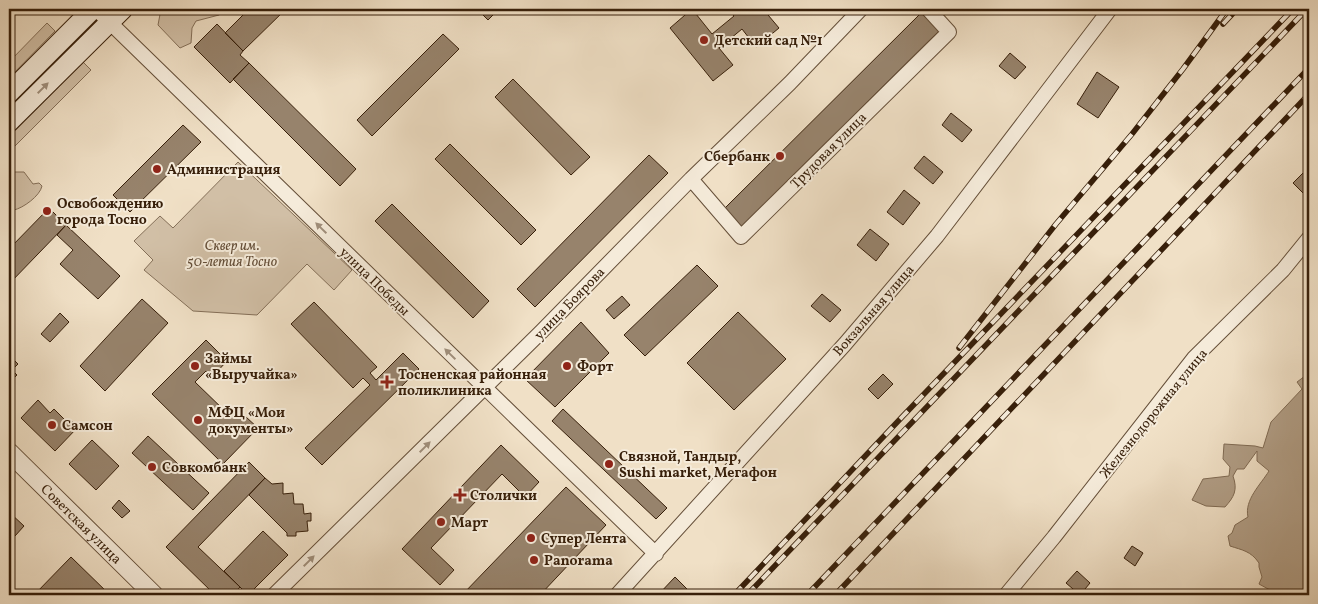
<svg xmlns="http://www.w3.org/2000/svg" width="1318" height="604" viewBox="0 0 1318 604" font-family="Vollkorn,serif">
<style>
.green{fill:#d1bfa6;stroke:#846f58}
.water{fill:#b19e86;stroke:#806b54}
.building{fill:#97836c;stroke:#371f0a}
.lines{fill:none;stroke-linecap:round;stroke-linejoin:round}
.minor-casing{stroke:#654f39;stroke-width:16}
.tertiary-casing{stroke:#654f39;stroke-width:20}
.secondary-casing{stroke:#371f0a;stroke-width:21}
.minor{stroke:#f5ebda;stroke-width:14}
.tertiary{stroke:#f5ebda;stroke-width:18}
.secondary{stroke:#f5ebda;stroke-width:19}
.rail-casing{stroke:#371f0a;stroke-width:5.5}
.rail{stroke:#f5ebda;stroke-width:4;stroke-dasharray:11;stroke-linecap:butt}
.oneway{fill:#a08f7c}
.poi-dot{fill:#8f2418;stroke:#f5ebda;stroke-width:2}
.labels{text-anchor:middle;stroke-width:4;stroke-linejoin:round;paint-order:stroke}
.poi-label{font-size:14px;font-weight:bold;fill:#371f0a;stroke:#f5ebda;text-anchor:start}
.street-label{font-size:14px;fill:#371f0a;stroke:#f5ebda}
.park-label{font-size:14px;font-style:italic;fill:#654f39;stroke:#f5ebda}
</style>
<rect width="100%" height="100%" fill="#f0e0c6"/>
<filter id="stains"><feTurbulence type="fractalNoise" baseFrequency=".004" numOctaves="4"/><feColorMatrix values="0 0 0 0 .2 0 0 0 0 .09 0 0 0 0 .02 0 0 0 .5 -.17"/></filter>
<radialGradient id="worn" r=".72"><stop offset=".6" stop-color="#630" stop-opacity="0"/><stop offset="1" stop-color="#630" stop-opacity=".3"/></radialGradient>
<path class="green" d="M161,9h65l-7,6 -23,6 -4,7 -1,15 -11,5 -22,-23z
M47,23l8,8 -46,47v-16z
M83,62l8,8 -82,82v-15z
M238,162l114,108 -18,20 -27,-26 -50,51 -64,-4 -49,-41 9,-10 -19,-19 26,-25 13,12z
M15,172h9l9,12 6,-1 3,3c-2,10 -19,22 -28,24l-5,5v-38z"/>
<path class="water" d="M1309,373v222h-8l-4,-4 -27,-1 -11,-6 3,-7 -3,-10v-4c-8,-12 -17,-13 -29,-17l-2,-10 4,-3 3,-8 13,-8c-4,-17 13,-33 21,-46l-12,-10v-10l-13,18h-7l-4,7c5,14 1,21 -8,31l-19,-1 -14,-6 11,-21 26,-3 1,-9 -7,-8 1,-15 31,2 8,2 8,-26 31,-33 -5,-7z"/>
<path class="building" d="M249,9h37l-43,42 -18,-18z
M477,9h22l-11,11z
M692,9l20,25 22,-18 -6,-7h35l16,19 -23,19 -14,-18 -23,19 14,17 -20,16 -43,-53z
M921,13l18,18 -201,199 -17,-18z
M217,24l26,27 -3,4 9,8 -19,20 -36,-36z
M443,34l16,15 -87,87 -15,-16z
M1010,53l16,14 -11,12 -16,-13z
M249,63l107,106 -16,17 -107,-107z
M1097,72l22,15 -21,31 -21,-14z
M513,79l77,78 -19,18 -76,-78z
M951,113l21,17 -10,12 -20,-17z
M183,125l18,17 -71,70 -17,-17z
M450,144l86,86 -15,15 -86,-86z
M649,155l19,18 -133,134 -18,-18z
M924,156l19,16 -10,12 -19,-16z
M1309,167v32l-16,-16z
M904,190l16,13 -17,22 -16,-13z
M392,204l97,97 -16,17 -98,-97z
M49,208l17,17 -57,59v-35z
M66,225l54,51 -22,23 -38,-35 13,-14 -16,-15z
M870,229l19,15 -13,17 -19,-16z
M697,265l21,21 -73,70 -21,-21z
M822,294l19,16 -11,12 -19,-16z
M622,296l8,9 -16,14 -8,-9z
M142,299l26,24 -63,68 -25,-25z
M314,302l63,65 -7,6 6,7 27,-27 16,16 -97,96 -17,-17 65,-63 -7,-7 -10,10 -62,-64z
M738,312l48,47 -52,51 -47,-47z
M60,313l9,9 -19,20 -9,-8z
M581,322l28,31 -54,54 -30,-28z
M206,340l21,21 -15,16 -6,-6 -11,11 32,31 7,-7 24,22 -35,36 -71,-70z
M9,355l9,9 -6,6 5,5 -8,8z
M883,374l10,10 -15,15 -10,-10z
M38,400l12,13 4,-4 14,14 3,-3 7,7 -23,24 -34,-33z
M563,409l104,99 -11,11 -104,-98z
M148,436l61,57 -16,17 -61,-57z
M92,440l27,26 -23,24 -27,-26z
M501,445l38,37 -14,15 -23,-23 -71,74 23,22 -14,15 -38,-36z
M249,462l16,16 -67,69 42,40 -7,8h-18l-49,-48z
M265,478l7,6 11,-1v11l10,-1 1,11h9l1,10 7,-1v8h-4l1,10 -12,1v4h-9v-3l-38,-38z
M566,487l40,38 -66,70h-78z
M119,500l11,11 -8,7 -10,-10z
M9,512l15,14 -9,10 -6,-2z
M263,531l25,24 -40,40 -24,-24z
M1132,546l11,7 -8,13 -11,-8z
M71,557l39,38h-76z
M1077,571l13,12 -10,12 -14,-12z
M675,577l18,18h-35z"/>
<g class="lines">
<g class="minor-casing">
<path id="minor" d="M96,9l560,545
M691,179l50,58 208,-205 -21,-23
M274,595l268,-264 149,-152 99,-96 71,-74
M617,595l228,-251 92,-108 173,-227
M1006,595l48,-58 140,-179 89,-88 26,-32"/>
</g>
<g class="tertiary-casing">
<g id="tertiary">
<path id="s1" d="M9,452l145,143"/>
</g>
</g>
<g class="secondary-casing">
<path id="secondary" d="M9,93l84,-84
M9,122l114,-113"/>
</g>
<use href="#minor" class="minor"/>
<use href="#tertiary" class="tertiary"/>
<use href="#secondary" class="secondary"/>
<g class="rail-casing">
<path id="rail" d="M1223,24l14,-15
M959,348l97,-124 76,-90 51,-65 44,-60
M734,595l168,-178 391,-408
M747,595l560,-586
M807,595l502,-527
M835,595l474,-501"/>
</g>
<use href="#rail" class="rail"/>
</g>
<defs><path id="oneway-solid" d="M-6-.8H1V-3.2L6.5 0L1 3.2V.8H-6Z" transform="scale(1.25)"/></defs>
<g class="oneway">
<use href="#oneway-solid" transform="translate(43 88) rotate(-45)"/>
<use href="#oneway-solid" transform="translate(321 228) rotate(-136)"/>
<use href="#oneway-solid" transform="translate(450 354) rotate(-136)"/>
<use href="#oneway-solid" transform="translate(425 447) rotate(-45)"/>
<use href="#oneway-solid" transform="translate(309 561) rotate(-45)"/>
</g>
<g class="poi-dot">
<circle cx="704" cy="40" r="5"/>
<circle cx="780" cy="156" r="5"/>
<circle cx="157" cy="169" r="5"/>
<circle cx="47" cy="211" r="5"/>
<circle cx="195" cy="366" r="5"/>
<circle cx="567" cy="366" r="5"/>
<path d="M384.5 374.5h5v5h5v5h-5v5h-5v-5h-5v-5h5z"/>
<circle cx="198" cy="420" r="5"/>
<circle cx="52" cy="425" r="5"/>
<circle cx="609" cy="464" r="5"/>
<circle cx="152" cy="467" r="5"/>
<path d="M457.5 487.5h5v5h5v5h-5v5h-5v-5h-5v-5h5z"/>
<circle cx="441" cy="522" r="5"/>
<circle cx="531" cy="538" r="5"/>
<circle cx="534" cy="560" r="5"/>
</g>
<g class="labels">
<g class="poi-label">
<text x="714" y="45">Детский сад №1</text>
<text x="770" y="161" text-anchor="end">Сбербанк</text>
<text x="167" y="174">Администрация</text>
<text x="57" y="208">Освобождению<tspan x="57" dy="16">города Тосно</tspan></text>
<text x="205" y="363">Займы<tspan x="205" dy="16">«Выручайка»</tspan></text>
<text x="577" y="371">Форт</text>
<text x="398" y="379">Тосненская районная<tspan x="398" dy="16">поликлиника</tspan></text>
<text x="208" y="417">МФЦ «Мои<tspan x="208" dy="16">документы»</tspan></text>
<text x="62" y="430">Самсон</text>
<text x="619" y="461">Связной, Тандыр,<tspan x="619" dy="16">Sushi market, Мегафон</tspan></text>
<text x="162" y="472">Совкомбанк</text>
<text x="470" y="500">Столички</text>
<text x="451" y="527">Март</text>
<text x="541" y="543">Супер Лента</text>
<text x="544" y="565">Panorama</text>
</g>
<g class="street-label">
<text transform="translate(828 150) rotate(-45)" y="5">Трудовая улица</text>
<text transform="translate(375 281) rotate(44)" y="5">улица Победы</text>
<text transform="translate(569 303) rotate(-46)" y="5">улица Боярова</text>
<text transform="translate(873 310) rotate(-49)" y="5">Вокзальная улица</text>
<text transform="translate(1153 413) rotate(-51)" y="5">Железнодорожная улица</text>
<text dy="5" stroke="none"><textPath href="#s1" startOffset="102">Советская улица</textPath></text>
</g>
<g class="park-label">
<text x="232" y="250">Сквер им.<tspan x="232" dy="16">50-летия Тосно</tspan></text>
</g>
</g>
<rect width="1318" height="604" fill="none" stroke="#f0e0c6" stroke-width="30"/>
<rect x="10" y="10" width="1298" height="584" fill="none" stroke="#371f0a" stroke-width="2.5"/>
<rect x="15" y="15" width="1288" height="574" fill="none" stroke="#371f0a"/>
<rect width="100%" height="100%" filter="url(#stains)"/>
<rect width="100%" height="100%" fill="url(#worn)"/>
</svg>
